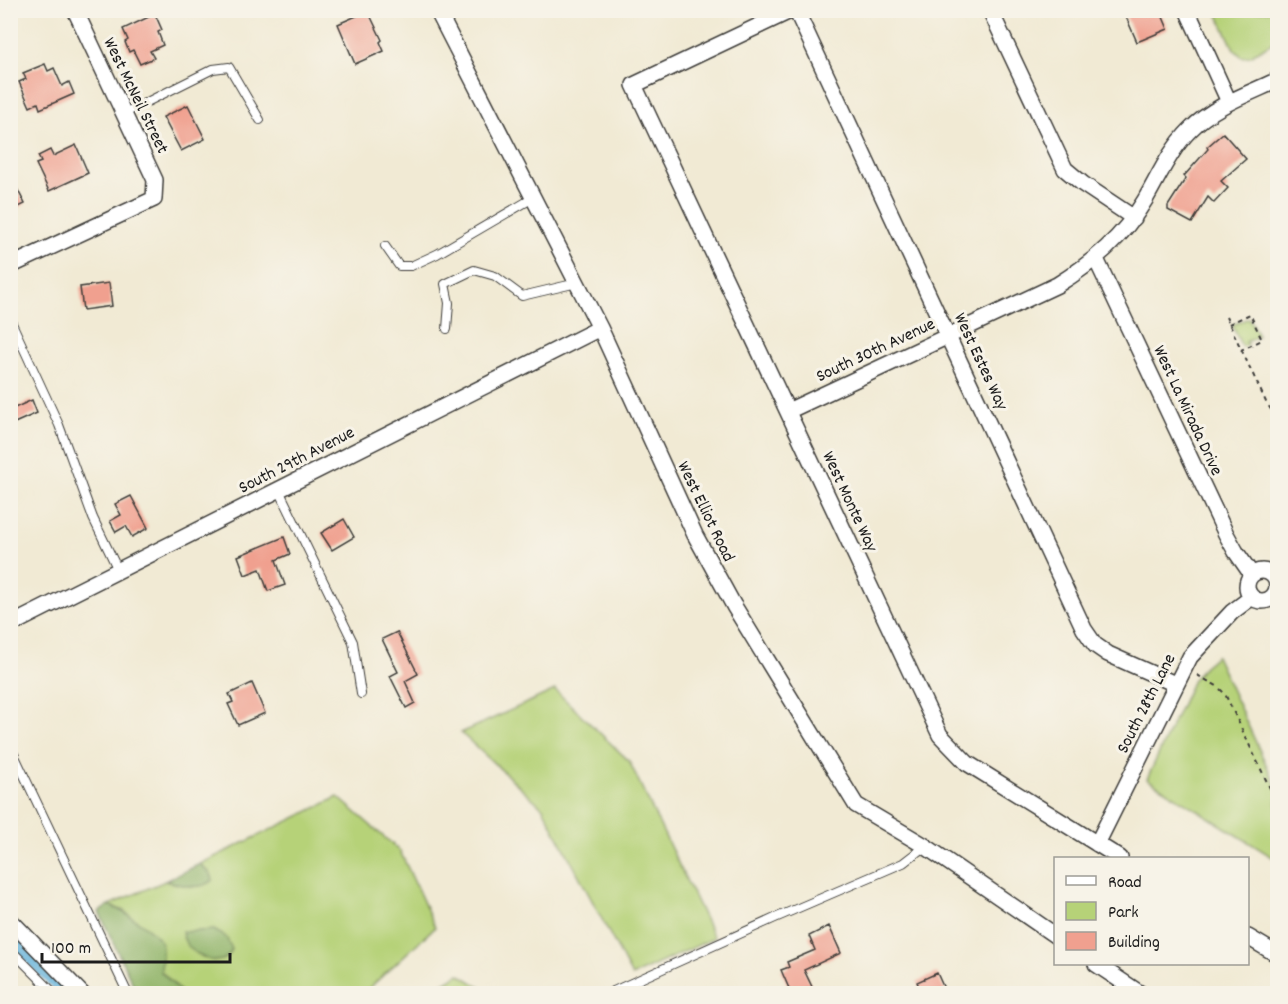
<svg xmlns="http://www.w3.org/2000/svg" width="1288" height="1004" viewBox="0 0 1288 1004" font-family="Dekko,sans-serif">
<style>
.green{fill:#b6d278;stroke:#69774a;stroke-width:1.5}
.forest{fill:#90b468;stroke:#566842;stroke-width:1.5}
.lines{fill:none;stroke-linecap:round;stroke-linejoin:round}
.canal{stroke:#60b1db;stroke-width:14}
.building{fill:#f0a08f}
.lane-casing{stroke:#3c3b38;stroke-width:10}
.street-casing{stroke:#3c3b38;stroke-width:18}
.path{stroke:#3c3b38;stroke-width:2;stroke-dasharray:4.5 4.5;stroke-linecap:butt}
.lane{stroke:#fff;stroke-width:8}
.street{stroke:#fff;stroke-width:15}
.labels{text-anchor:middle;stroke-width:6;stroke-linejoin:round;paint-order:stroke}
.street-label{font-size:18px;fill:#1c1c1c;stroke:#f7f3e8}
</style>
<rect width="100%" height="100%" fill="#f7f3e8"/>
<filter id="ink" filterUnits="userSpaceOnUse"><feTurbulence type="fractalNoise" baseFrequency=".0167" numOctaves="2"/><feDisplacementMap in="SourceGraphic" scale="12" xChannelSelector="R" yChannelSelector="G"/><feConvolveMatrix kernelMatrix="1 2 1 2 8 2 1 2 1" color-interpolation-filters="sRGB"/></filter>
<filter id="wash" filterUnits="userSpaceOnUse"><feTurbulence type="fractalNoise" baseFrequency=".008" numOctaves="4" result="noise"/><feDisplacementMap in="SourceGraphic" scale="24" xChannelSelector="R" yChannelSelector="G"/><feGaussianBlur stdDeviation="1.35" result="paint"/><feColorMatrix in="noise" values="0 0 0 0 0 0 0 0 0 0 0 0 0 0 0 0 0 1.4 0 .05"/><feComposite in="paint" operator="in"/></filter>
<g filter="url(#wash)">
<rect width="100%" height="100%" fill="#f1ead4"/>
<path class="green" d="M1216,11h61v29l-27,16 -8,1 -8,-8z
M1249,318l9,18 -12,6 1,3 -5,2 -10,-22z
M1216,656l61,132v72l-130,-81 46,-99 11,-14z
M555,690l74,71 85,177 -82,38 -89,-168 -82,-75z
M338,797l62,54 35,76 -71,66h-182l-21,-22v-28l-37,-32 -15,-6 56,-24 28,6 18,-13 -11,-10z
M459,974l31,19h-62z"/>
<path class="forest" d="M200,864l11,10 2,6c-13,12 -32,4 -48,1z
M109,905c11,5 49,26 52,38 3,8 0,20 0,29l21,21h-45l-38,-81z
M214,930l12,7 6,12c-7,23 -39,8 -47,-8 -2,-3 -2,-6 -3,-9z"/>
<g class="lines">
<path class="canal" d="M10,937l57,57"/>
</g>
<g id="blocks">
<path class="building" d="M1123,10h37l8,19 -31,13z
M368,11l14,29 -2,2 4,9 -29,13 -17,-40z
M155,14l7,16 -4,2 5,13 -13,6 4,7 -14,6 -7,-14 -4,2 -4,-10 3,-2 -5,-11z
M45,64l3,7 6,-3 8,18 7,-4 5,12 -34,15 -2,-6 -8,4 -11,-25 7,-3 -3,-6z
M188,105l17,34 -24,12 -18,-34z
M1223,133l23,26 -25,22 7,7 -14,15 -6,-6 -16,26 -24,-13v-4l18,-28 -2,-2 24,-27 -1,-2z
M76,145l12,28 -39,18 -13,-27 5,-2 -3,-6 12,-6 3,6z
M10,175l15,29 -15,7z
M109,283l3,23 -29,4 -3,-23z
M32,400l5,13 -27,12v-15z
M131,496l17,32 -16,9 -6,-11 -10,6 -6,-11 11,-6 -6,-11z
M344,519l10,18 -22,13 -11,-17z
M284,537l6,17 -14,6 9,25 -17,6 -8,-22 -15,6 -7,-19z
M397,632l21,42 -13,7 10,22 -9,5 -16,-32 8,-4 -16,-33z
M252,683l13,30 -27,12 -10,-21 5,-2 -4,-8z
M829,926l12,27 -37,17 11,23h-24l-10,-23 8,-3 -2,-5 28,-12 -6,-14z
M937,973l9,20h-24l-5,-11z"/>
</g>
</g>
<g filter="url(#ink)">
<use href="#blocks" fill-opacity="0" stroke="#3c3b38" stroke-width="1.5"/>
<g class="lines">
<g class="lane-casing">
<path id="lane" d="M123,114l90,-45 16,-2 31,53
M385,246l14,20h12l26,-12 96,-56
M10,319l49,106 34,93 25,52
M447,329l2,-26 -4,-19 29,-14 21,6 27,20 55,-13
M279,490l74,152 8,52
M10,746l118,248
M10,949l45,45
M607,994l168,-76 128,-55 22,-17"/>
</g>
<g class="street-casing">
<path id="street" d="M437,10l163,318 95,207 39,71 122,199 69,41 131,90
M792,10l-158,75 306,650 27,28 153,95
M796,10l288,619 11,16 13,9 67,30
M990,10l75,159 18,15 51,34
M1187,10l42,92
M1096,259l130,275 10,18 16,23
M10,266l144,-67 1,-19 -80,-170
M788,411l269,-126c37,-23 66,-48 88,-85 14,-24 25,-50 45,-70 23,-24 58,-36 88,-50
M1247 586a15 15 0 1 1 30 0a15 15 0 1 1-30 0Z
M10,625l590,-297
M1097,844l93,-187 42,-45 20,-15
M10,920l72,74
M1248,937l30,18
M1096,964l45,30"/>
</g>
<path class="path" d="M1226,317l40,85 12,18
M1229,324l21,-10 12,26 -21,10
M1197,675l20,11 8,8 53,111"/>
<use href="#lane" class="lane"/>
<use href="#street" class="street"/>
</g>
</g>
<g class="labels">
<g class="street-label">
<text transform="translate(137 95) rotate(64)" y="6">West McNeil Street</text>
<text transform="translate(875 349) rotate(-25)" y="6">South 30th Avenue</text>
<text transform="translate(982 361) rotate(65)" y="6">West Estes Way</text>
<text transform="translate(1189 410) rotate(65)" y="6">West La Mirada Drive</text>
<text transform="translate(296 459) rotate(-27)" y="6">South 29th Avenue</text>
<text transform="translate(851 501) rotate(65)" y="6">West Monte Way</text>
<text transform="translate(707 511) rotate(64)" y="6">West Elliot Road</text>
<text transform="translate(1145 703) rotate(-63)" y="6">South 28th Lane</text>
</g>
</g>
<rect width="1288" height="1004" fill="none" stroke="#f7f3e8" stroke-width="36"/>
<rect x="1054" y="857" width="195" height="108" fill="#f7f3e8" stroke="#9f9d96" stroke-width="1.5"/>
<rect x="1066" y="876" width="30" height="9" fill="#ffffff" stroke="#9f9d96" stroke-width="1.5"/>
<text x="1108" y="887" font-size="18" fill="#1c1c1c">Road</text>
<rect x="1066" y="902" width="30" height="18" fill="#b6d278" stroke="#9f9d96" stroke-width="1.5"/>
<text x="1108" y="917" font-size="18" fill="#1c1c1c">Park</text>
<rect x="1066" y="932" width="30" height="18" fill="#f0a08f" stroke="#9f9d96" stroke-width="1.5"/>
<text x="1108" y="947" font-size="18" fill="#1c1c1c">Building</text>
<path d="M42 953v9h188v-9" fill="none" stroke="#1c1c1c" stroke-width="3"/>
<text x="51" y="953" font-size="18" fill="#1c1c1c" stroke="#f7f3e8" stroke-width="4.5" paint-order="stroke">100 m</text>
</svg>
